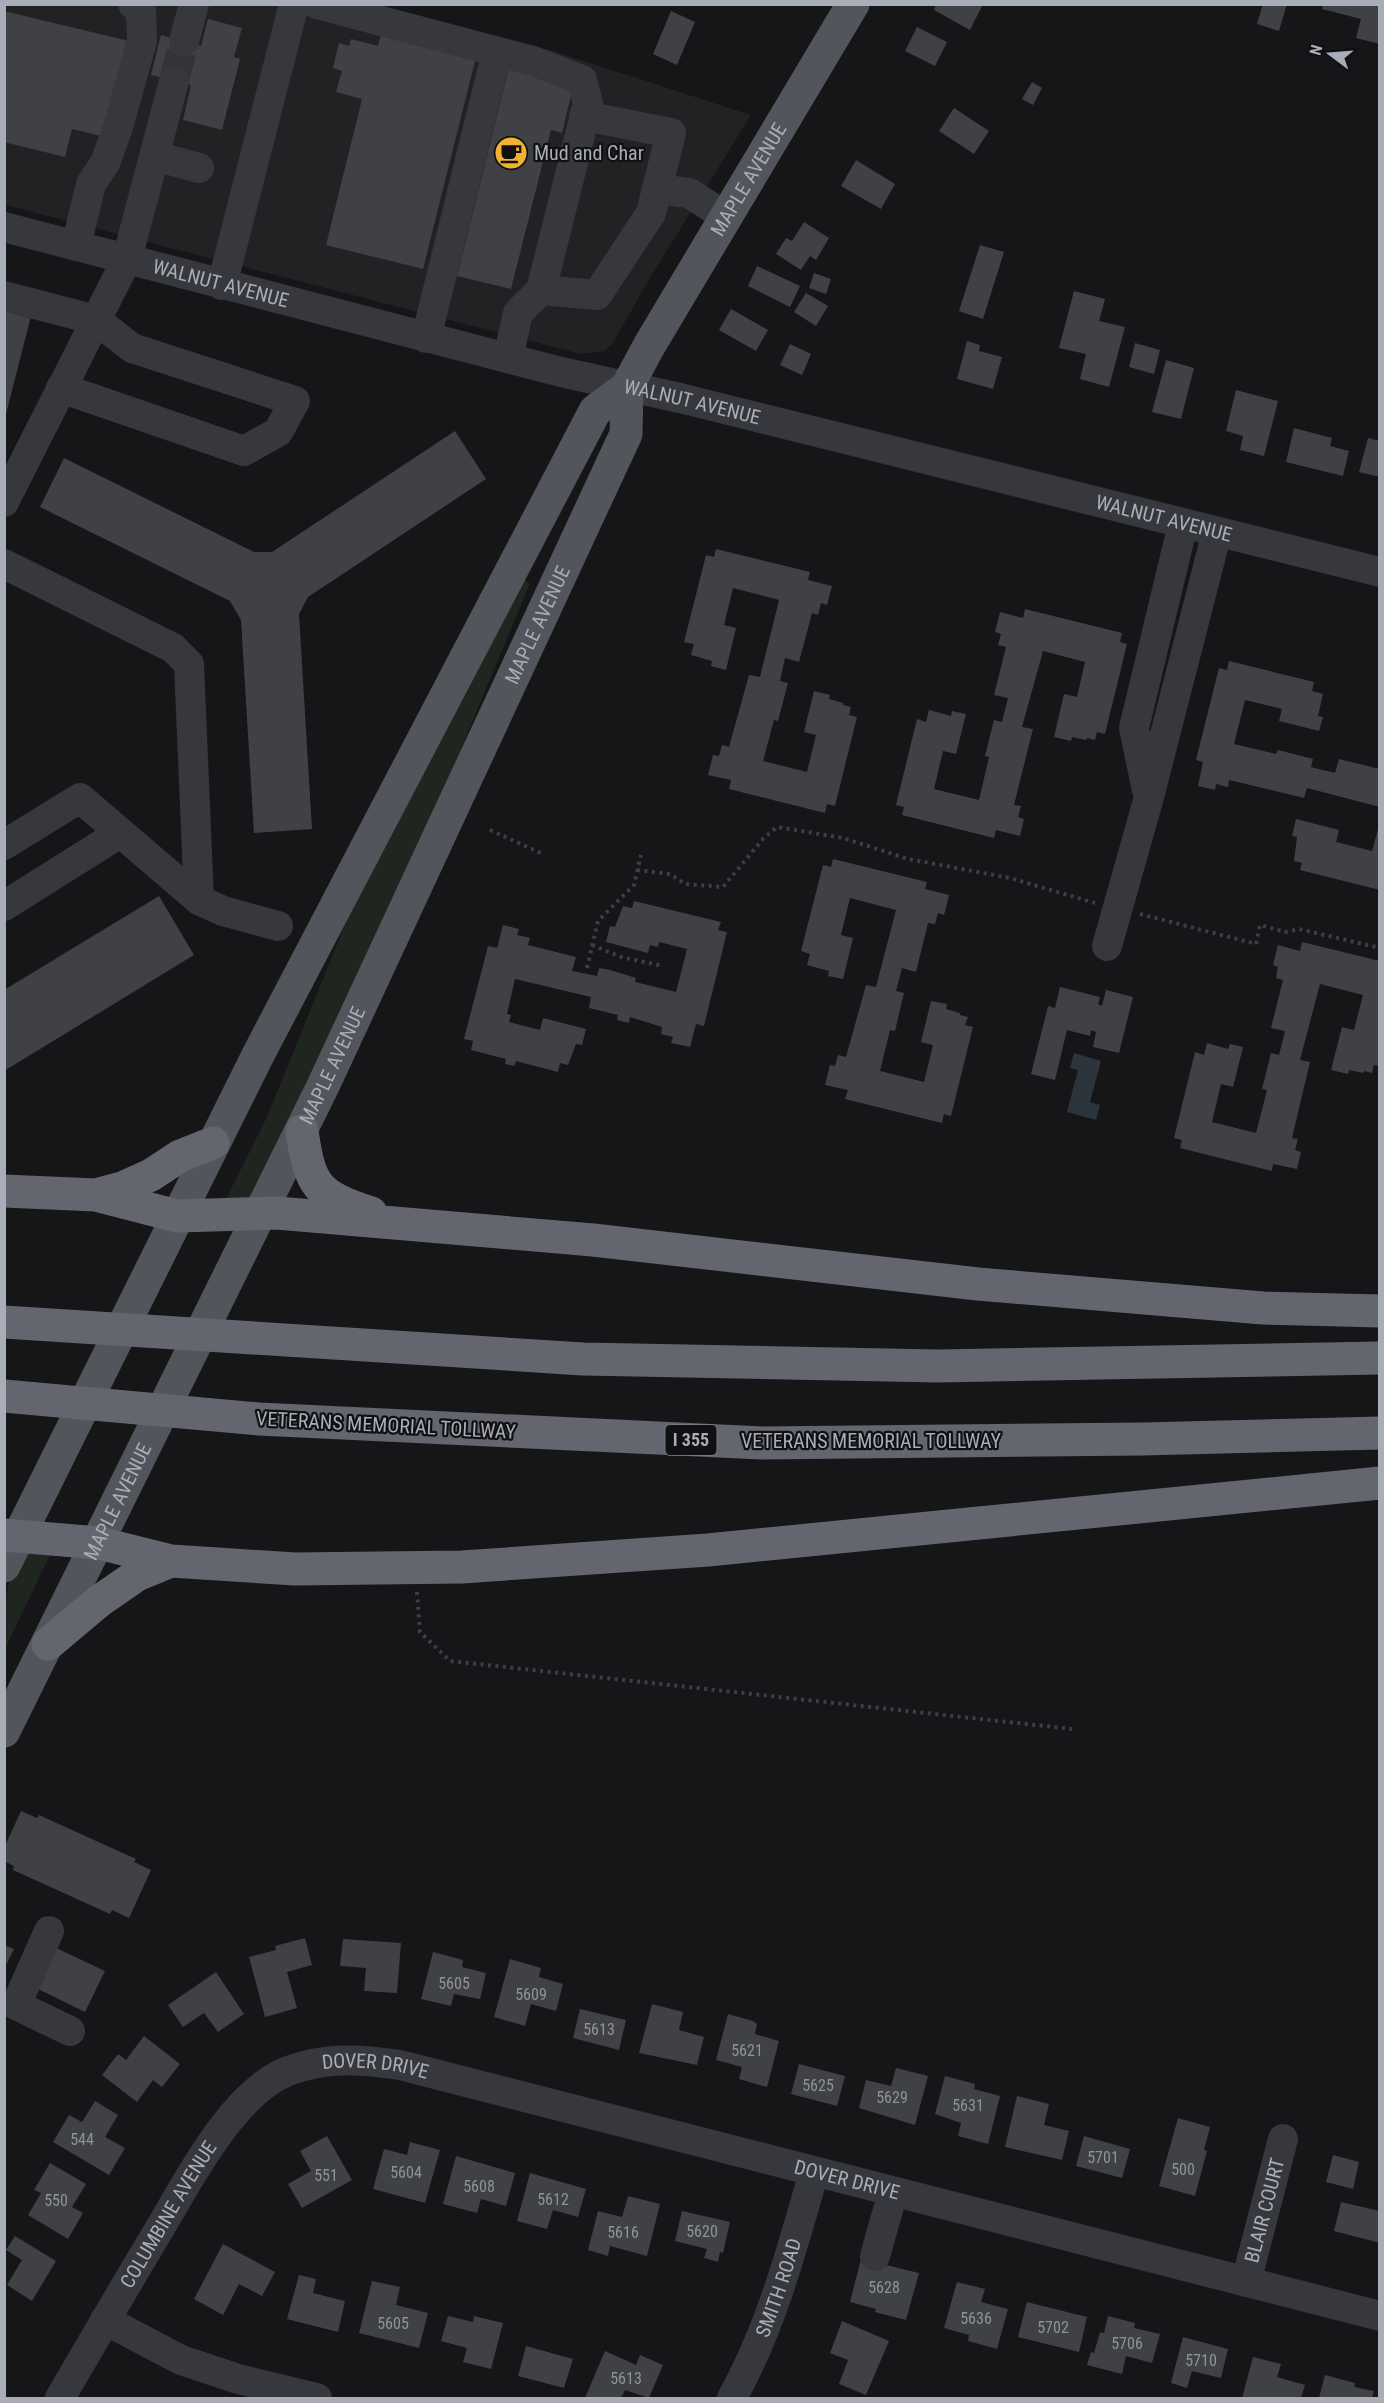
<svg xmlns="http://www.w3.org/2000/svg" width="1384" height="2403" viewBox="0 0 1384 2403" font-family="'Roboto Condensed',sans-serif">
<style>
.built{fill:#222225}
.green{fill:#1e261f}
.water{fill:#2c353c}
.building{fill:#404145}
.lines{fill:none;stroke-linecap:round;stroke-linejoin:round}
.minor-tunnel{stroke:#333438;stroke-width:30;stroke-dasharray:30 15;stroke-linecap:butt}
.path{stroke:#3d3f44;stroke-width:4;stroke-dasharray:3 4.5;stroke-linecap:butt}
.minor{stroke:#37383d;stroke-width:30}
.major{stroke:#53555c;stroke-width:33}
.highway{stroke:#63666e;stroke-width:33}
.labels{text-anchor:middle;stroke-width:4.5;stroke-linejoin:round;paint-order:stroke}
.number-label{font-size:16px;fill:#8e929b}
.shield{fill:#111113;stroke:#7b7e86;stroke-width:1.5}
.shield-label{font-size:18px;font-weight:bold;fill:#a8adb8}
.poi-label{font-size:20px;fill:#a8adb8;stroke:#111113;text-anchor:start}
.street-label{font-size:20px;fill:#a8adb8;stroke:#111113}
</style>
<rect width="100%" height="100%" fill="#161618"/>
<path class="built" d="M4,5h369l180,46 198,64 -103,166 -35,62 -9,8 -23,3 -576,-149z"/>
<path class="green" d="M521,578l9,5 -93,224 -186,397 -25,-5 40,-80 88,-216z
M28,1553l22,2 -45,94c0,-35 -5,-69 23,-96z"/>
<path class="water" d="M1074,1053l27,8 -11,41 10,3 -4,15 -29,-8 11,-42 -8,-2z"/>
<path class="building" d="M936,4h47l-13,26 -36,-20z
M1263,4h24l-8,27 -22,-7z
M1323,4h57v40l-24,-6 5,-19 -39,-10z
M4,11l129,31 -23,96 -38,-9 -7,28 -61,-15z
M671,11l24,11 -18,43 -24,-11z
M208,19l34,9 -8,29 6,2 -18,71 -39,-10 8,-35 -40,-10 10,-40 40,11z
M917,27l30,15 -12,24 -30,-15z
M382,30l95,23 -54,216 -97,-24 36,-146 -26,-7 6,-21 -9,-3 6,-25 10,3 2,-7 27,7z
M509,67l65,16 -12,50 -11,-3 -40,159 -54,-13z
M1032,82l10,6 -9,17 -11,-6z
M954,108l35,23 -15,23 -35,-23z
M856,160l39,24 -14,25 -40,-23z
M804,222l25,16 -13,22 -6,-4 -9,14 -25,-16 10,-16 6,3z
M980,245l24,7 -21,67 -24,-8z
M757,266l43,20 -10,21 -42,-21z
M814,273l17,6 -5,15 -17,-6z
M1074,291l31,8 -6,22 26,6 -16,60 -29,-8 6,-25 -27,-6z
M806,293l22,13 -12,20 -22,-14z
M6,309l25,7 -26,102 -1,-104z
M731,309l37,21 -12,21 -37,-21z
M967,341l13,4 -1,6 23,6 -9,32 -36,-10z
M1135,343l25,7 -6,24 -25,-7z
M790,344l21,10 -9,21 -22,-10z
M1166,360l28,8 -13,51 -29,-7z
M1236,390l42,11 -14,55 -24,-6 3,-14 -17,-5z
M1294,428l38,10 -2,8 19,5 -6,25 -57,-14z
M455,431l31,48 -178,118 -9,17 13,215 -58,4 -13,-213 -11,-19 -190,-94 24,-49 190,94h18z
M1368,438l12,3v36l-21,-5z
M716,549l94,23 -2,8 24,6 -5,19 -6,-2 -3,12 -6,-2 -13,49 -14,-4 -5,23 8,2 -10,38 -4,-1 -11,41 44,11 9,-37 -12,-3 10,-41 16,4 -1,4 14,4v2l8,2 -2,8 8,2 -22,89 -8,-2 -2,9 -96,-24 2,-9 -23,-5 5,-20 6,1 3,-11 7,2 20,-72 11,2 19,-77 -46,-12 -9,37 12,3 -10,42 -15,-4 1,-5 -21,-6 3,-11 -10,-2 22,-87 8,2z
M1025,609l97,24 -2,9 7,2 -22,90 -8,-2 -2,8 -8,-2 -1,2 -14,-3 -1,4 -17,-4 10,-43 13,3 8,-35 -42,-11 -21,76 11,2 -19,76 7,1 -3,11 6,2 -4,17 -24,-6 -2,8 -92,-23 2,-8 -8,-2 21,-86 9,3 3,-12 22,6 1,-5 14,3 -10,40 -13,-3 -9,38 45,11 10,-43 -4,-1 9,-36 8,2 6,-24 -14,-3 12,-48 -8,-2 3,-11 -6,-2 5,-20 23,6z
M1229,661l85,21 -2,9 11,3 -5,22 5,1 -4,14 -40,-10 3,-12 -37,-9 -11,44 42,10 2,-4 35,9 -2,8 24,6 4,-14 41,10v38l-73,-19 -3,10 -75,-18 -1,7 -12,-3 -1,6 -17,-4 5,-24 -7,-2 23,-92 8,2z
M1296,819l43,11 -3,12 36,9 8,-29v68l-80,-20 2,-7 -8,-2 3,-24 -5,-1z
M833,859l94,23 -2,7 24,6 -5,20 -6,-2 -3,11 -7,-1 -12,49 -14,-4 -6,23 8,2 -9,38 -5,-1 -10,41 44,11 9,-37 -12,-3 10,-41 16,3 -1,5 14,4v2l8,2 -3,8 8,2 -22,89 -7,-2 -2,9 -97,-24 3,-9 -23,-5 5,-20 5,1 3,-11 8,2 20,-72 10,2 20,-77 -46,-12 -9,37 12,3 -10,41 -15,-3 1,-5 -22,-6 3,-11 -9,-3 22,-86 8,2z
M159,896l35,59 -190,116v-81z
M634,901l87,21 -3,8 9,2 -23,94 -8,-2 -6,23 -19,-4 2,-6 -12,-3 1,-7 -32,-10 -1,6 -12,-3 1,-5 -29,-7 2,-11 -76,-18 -8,35 4,1 -2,7 31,8 3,-12 43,11 -4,16 -6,-1 -8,21 -8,-2 -2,9 -42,-11 -2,5 -9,-2 1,-5 -35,-9 2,-9 -9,-2 24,-93 9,2 6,-23 16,4 -2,6 13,3 -2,7 48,12 -4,14 25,5 2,-8 11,2 26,8 -1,4 41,10 11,-43 -28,-7 -1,5 -8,-2 -2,8 -42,-11 4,-16 5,1 8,-21 9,2z
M1302,942l78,19v105l-6,-1 -2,8 -8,-2v2l-15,-3 -1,4 -17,-4 11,-43 12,3 9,-35 -43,-11 -20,76 10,2 -18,76 6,1 -3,11 6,2 -4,17 -24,-5 -1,7 -92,-23 2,-8 -8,-2 21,-86 9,3 3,-12 21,6 2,-5 13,3 -10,40 -12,-3 -9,38 44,11 11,-43 -5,-1 9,-36 8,2 6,-24 -14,-3 12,-48 -7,-2 2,-11 -5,-2 5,-20 22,6z
M1060,987l40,10 -2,7 4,2 4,-16 27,7 -14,56 -26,-6 3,-15 -5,-2 -1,6 -23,-6 -12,50 -24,-6 17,-68 7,2z
M21,1811l16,7 2,-3 97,44 -2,3 17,8 -22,48 -17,-8 -2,4 -97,-44 1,-4 -10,-5v-13z
M305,1938l7,27 -25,7 10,36 -32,9 -16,-60 27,-7 -1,-4z
M343,1939l58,4 -4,50 -33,-2 2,-23 -26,-2z
M4,1945l10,4 -10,20z
M54,1947l51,24 -20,41 -51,-25z
M433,1952l30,8 -1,7 24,6 -6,26 -26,-5 -3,12 -30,-7z
M510,1959l31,9 -2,9 24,7 -7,27 -25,-7 -6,22 -31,-9z
M216,1972l28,42 -26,18 -14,-19 -21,14 -15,-22z
M652,2004l31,8 -4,18 25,7 -7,28 -58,-12z
M580,2009l46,11 -7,30 -46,-12z
M728,2014l25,7 4,3 -2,10 24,7 -12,46 -28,-8 3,-12 -26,-7z
M144,2036l36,28 -18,23 -9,-7 -16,22 -35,-27 16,-21 8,6z
M799,2064l46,12 -8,30 -46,-12z
M896,2068l32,8 -13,49 -56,-17 7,-28 25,6z
M945,2076l30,8 -1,5 26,7 -12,48 -30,-8 3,-13 -26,-9z
M1017,2096l32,8 -5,21 25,6 -7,29 -57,-13z
M95,2101l23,14 -13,22 20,11 -16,27 -56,-33 16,-27 13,7z
M1178,2118l32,9 -6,23 3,1 -12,45 -36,-10z
M327,2136l25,44 -50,28 -14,-24 23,-13 -11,-20z
M1084,2136l46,13 -8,29 -46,-12z
M410,2142l30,8 -15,53 -52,-14 11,-40 23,6z
M1333,2155l26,7 -6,27 -27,-7z
M456,2156l59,17 -9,33 -25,-7 -4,14 -34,-9z
M50,2163l36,21 -14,23 11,6 -15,26 -40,-24 13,-22 -7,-3z
M530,2173l56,16 -8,28 -25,-7 -6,19 -30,-8z
M628,2196l32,8 -13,52 -37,-10 -2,10 -20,-6 10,-39 24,6z
M1341,2202l39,9v32l-46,-12z
M682,2211l48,11 -7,31 -3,-1 -2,10 -14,-4 3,-9 -32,-8z
M15,2236l41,25 -24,40 -25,-16 15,-25 -16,-10z
M223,2244l52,28 -13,24 -23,-12 -16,31 -29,-16z
M861,2259l58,14 -13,47 -31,-8 1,-3 -26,-7z
M299,2275l17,4 -3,14 32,8 -7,31 -51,-13z
M372,2281l28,6 -4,18 32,8 -9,35 -60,-15z
M957,2282l28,7 -4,13 27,7 -11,40 -29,-8 1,-6 -25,-7z
M1027,2302l60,15 -8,35 -61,-15z
M448,2316l25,6 1,-6 29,7 -12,46 -28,-7 4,-14 -26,-7z
M1108,2316l27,7 -1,5 26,6 -8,29 -26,-7 -4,18 -35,-9 4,-13 3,1 6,-21 4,1z
M842,2321l47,20 -23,54 -27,-11 9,-24 -18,-7z
M1183,2337l45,12 -7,29 -29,-7 -5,17 -16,-5z
M526,2346l47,13 -9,29 -46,-12z
M605,2351l31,14 4,-10 23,10 -14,33 -24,-8 -4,8h-36z
M1253,2357l28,7 -4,13 28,8 -4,13h-59z
M1325,2375l30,8 -1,4 20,4 -2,7h-53z"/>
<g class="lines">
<path class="minor-tunnel" d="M174,81l10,-40"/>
<path class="path" d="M490,830l53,24
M637,870l33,4 15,10 38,3 40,-48 14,-12 66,11 65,21 102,19 85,25
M1140,914l116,30 4,-19 25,7 14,-3 81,19
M592,945l29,12 42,9
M587,968l11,-47 36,-36 7,-30
M417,1592l3,40 30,29 622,68"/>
<g class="minor">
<path d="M317,4l216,57 49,19 6,23 -47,187 -23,23 -10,45"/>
<path d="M184,41l10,-37"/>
<path d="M155,156l44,12"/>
<path d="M657,189l32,4 36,23"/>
<path id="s1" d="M4,227l557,145 119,26 700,174"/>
<path d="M76,246l15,-62 14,-21 13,-36 24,-86 -1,-31 -8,-6"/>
<path d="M222,285l72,-281"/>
<path d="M541,290l56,5 54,-82 20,-80 -87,-17"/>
<path d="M4,296l92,24 36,28 163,53 -17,31 -34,19 -183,-63"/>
<path d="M426,338l71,-286"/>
<path d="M4,502l123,-243 47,-178"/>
<path d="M4,564l169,84 16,16 10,236"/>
<path d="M1147,790l-13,-62 49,-204"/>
<path d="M4,845l76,-47 119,102 24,11 55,15"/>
<path d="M4,906l116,-73"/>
<path d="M1107,946l42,-149 68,-265"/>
<path d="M49,1931l-33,74 54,26"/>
<path d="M875,2256l18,-64"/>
<path id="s2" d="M1246,2282l37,-143"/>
<path d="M105,2320l76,40 57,19 79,19"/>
<path id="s3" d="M60,2398c32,-55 64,-110 97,-165 30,-50 75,-140 131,-162 37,-14 73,-12 112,-6l980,251"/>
<path id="s4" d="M732,2398c39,-70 60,-149 82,-226"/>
</g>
<g class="major">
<path d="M4,1566l254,-511 337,-644 32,-24"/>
<path id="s5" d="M4,1731l319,-645 303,-652 1,-47 22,-41 204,-342"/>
</g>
<path class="highway" d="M302,1131c8,56 15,64 69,82
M4,1191l92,4 81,21 100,-3 316,27 385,44 285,24 117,3
M96,1195l26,-7 29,-13 29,-19 33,-13
M4,1322l579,37 355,7 442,-8
M4,1396l255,23 503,24 380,-4 238,-6
M4,1535l95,8 72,18 124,8 167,-2 246,-17 672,-67
M48,1644l50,-42 39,-27 34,-14"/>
</g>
<defs>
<g id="cafe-disc" transform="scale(1.725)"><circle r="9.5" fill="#f2b134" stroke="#111113"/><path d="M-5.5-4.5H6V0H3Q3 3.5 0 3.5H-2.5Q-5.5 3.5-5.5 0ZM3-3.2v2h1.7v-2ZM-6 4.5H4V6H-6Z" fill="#111"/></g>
</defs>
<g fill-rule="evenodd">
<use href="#cafe-disc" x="511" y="153"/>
</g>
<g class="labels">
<g class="number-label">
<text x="454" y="1989">5605</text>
<text x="531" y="2000">5609</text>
<text x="599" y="2035">5613</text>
<text x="747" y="2056">5621</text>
<text x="818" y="2091">5625</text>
<text x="892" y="2103">5629</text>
<text x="968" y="2111">5631</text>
<text x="82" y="2145">544</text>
<text x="1103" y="2163">5701</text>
<text x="1183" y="2175">500</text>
<text x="406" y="2178">5604</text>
<text x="326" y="2181">551</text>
<text x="479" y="2192">5608</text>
<text x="553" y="2205">5612</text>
<text x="56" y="2206">550</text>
<text x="702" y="2237">5620</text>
<text x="623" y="2238">5616</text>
<text x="884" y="2293">5628</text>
<text x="976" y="2324">5636</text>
<text x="393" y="2329">5605</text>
<text x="1053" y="2333">5702</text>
<text x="1127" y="2349">5706</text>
<text x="1201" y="2366">5710</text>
<text x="626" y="2384">5613</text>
</g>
<rect class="shield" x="665.5" y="1425" width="51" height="30" rx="4.5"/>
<g class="shield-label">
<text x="691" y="1446">I 355</text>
</g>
<g class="poi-label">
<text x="534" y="160">Mud and Char</text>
</g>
<g class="street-label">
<text dy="7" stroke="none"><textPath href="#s5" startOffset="1726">MAPLE AVENUE</textPath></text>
<text dy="7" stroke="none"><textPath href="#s1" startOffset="224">WALNUT AVENUE</textPath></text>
<text dy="7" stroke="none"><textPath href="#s1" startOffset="710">WALNUT AVENUE</textPath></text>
<text dy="7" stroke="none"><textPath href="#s1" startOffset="1196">WALNUT AVENUE</textPath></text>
<text dy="7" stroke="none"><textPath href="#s5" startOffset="1228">MAPLE AVENUE</textPath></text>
<text dy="7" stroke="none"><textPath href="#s5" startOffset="742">MAPLE AVENUE</textPath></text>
<text transform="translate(386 1425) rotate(3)" y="7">VETERANS MEMORIAL TOLLWAY</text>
<text x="871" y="1448">VETERANS MEMORIAL TOLLWAY</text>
<text dy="7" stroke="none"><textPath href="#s5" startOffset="256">MAPLE AVENUE</textPath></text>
<text dy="7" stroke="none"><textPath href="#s3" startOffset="492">DOVER DRIVE</textPath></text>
<text dy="7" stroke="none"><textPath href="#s3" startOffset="978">DOVER DRIVE</textPath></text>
<text dy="7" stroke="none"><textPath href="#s2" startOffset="74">BLAIR COURT</textPath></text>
<text dy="7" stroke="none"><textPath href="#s3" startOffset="213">COLUMBINE AVENUE</textPath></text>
<text dy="7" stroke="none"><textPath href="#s4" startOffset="120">SMITH ROAD</textPath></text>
</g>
</g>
<rect width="1384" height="2403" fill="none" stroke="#a8adb8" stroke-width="12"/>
<g transform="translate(1330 54) rotate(286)" stroke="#111113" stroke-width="4.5" paint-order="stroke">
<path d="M0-4.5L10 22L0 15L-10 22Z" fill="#a8adb8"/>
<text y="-9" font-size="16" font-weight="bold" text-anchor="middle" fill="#a8adb8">N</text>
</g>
</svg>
